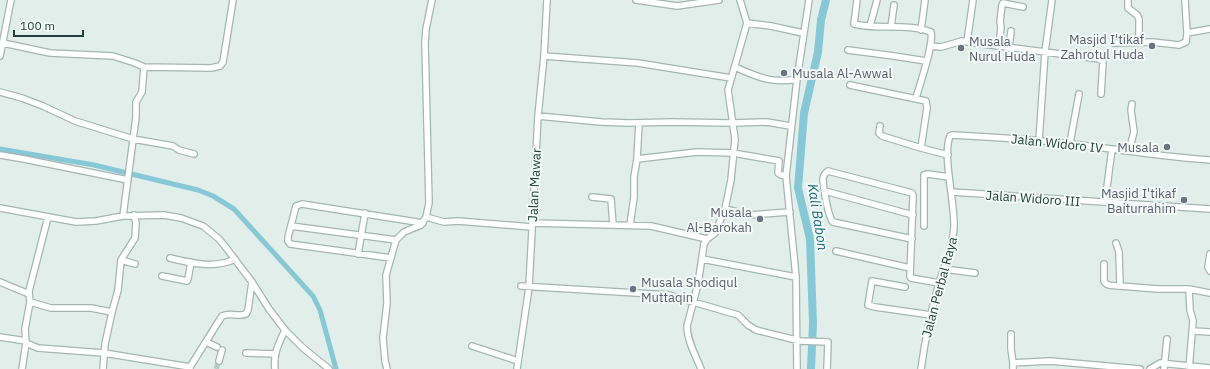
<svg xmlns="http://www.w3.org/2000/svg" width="1210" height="369" viewBox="0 0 1210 369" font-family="'IBM Plex Sans',sans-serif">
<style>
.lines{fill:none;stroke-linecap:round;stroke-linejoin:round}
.canal{stroke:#87c8d6;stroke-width:5}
.river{stroke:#87c8d6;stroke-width:8}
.minor-tunnel{stroke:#bbcbc6;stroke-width:5.5;stroke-dasharray:5.5 3;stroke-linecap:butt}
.minor-casing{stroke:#a4b6b1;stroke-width:8}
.minor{stroke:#fff;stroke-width:5.5}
.worship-dot{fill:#6b7280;stroke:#f3faf7;stroke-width:1.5}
.labels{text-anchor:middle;stroke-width:4;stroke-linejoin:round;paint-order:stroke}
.worship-label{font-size:13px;fill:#5b616d;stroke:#f3faf7;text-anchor:end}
.street-label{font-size:13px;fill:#214039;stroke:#f3faf7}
.water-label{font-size:14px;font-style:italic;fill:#176c80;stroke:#f3faf7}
</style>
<rect width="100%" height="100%" fill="#e2eee9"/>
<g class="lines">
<path class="canal" d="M0,149l94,16 104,25 15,6 21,13 79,87 7,14 16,59"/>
<path class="river" d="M811,369l2,-46 -3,-84 -12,-51 6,-75 14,-61 3,-32 5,-20"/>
<path class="minor-tunnel" d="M216,369l3,-8"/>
<g class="minor-casing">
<path id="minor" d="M636,0l41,6 42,-6
M857,0l-3,24c24,6 53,-1 77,8 3,12 -11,52 -15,66
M1128,0v8l9,7 2,4v23
M1185,0l2,33
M747,23l24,3 32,7
M870,26l7,-26
M891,27l3,-22
M921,30l4,-30
M967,42l6,-42
M3,43l47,10 63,3 22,7 9,4 67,1 9,-2 3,-4 10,-62
M1114,43l38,-1 27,3 7,-3 1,-9 23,-4
M930,46l11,1 21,-6 5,1 133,17 3,3 -2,32
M999,46l2,-19 -1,-5 2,-17 1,-2 20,4
M1009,48l2,-17
M848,50l46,6 32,5
M0,56l11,-56
M544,56l94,7 93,15
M735,67c22,10 38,17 62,12
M850,85l76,16 1,7 -6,40 27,7
M0,92l22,6 21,8 32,15 58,18 40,7 6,4 15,4
M538,116l63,6 28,1 44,-1 60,1 34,-1 23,4
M880,126l-1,7 3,3 39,12
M1039,141l6,-89 7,-52
M1070,143l9,-49
M1129,151l5,-19 -3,-22 1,-6
M0,155l24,4 104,21
M637,159l2,-36
M825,191l88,24
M952,192l258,17
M592,197l19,2 2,26
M1105,202l7,-53
M0,208l76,14 20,-1 27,-5 41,-1 17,3 22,8 16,13 5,6 28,37 17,27 16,21 18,18 26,21
M725,209l25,6 40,-3
M123,216l13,-99v-15l6,-10 2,-25
M48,217l-19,74 1,11 -5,27 1,14 12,5 66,5 86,14
M426,217l18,5 14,-1 74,6
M532,223l119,3 56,13
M630,225l4,-28v-20l3,-18 60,-7 36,1 46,8 -1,12 3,2 5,1
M291,226l105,14
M924,226v-51l4,-1 21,3
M912,239l-79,-17c-5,-5 -10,-36 -10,-44 1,-3 2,-5 5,-7l84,22 1,3 -3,81 1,1 28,5
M1116,243l3,9 1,34 38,3h31l21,4
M836,251l74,17
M358,254l7,-41
M1210,254l-2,13 2,4
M170,258c20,5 45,11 65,1
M391,258l-101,-14 -2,-3v-4l8,-31 6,-2 121,19
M702,259l94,18
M121,260l14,4
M1104,264v17c2,6 11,4 16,5
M944,269l31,4
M162,276l25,5 1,-2 3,-17
M0,282l29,12
M521,286l148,9 69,20 10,10 8,5 44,11 28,1 -1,27
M905,287l-33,-6 -4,24 7,2 56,8
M30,302l21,6h40l21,4 6,-22 3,-30 14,-22 1,-15 -2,-8
M1193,331l17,1
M1011,334v15l2,14
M0,337l26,4
M206,342l11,5
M472,346l46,15
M246,353l29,1
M219,361l3,-11
M22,369l4,-26
M103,369l2,-25 7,-32
M190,369v-2l32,-51c8,-4 16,1 24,-2l2,-4 4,-28
M275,369c-2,-15 4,-26 10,-39
M387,369l-2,-8 -2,-23 4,-35 -1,-28 10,-35 8,-8 17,-7 5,-8 3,-14 -4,-160 1,-14 6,-29
M517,369l12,-82 9,-171 6,-60 3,-56
M701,369c-5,-13 -14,-28 -14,-43l11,-42 6,-40 3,-5 8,-6 10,-24 6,-29 4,-41 -7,-49 19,-67 -7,-23
M797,369l-1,-92 -10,-101 11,-97 12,-79
M921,369c4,-29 10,-58 18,-86 6,-19 14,-37 15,-56 1,-24 -12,-72 -4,-91l2,-1c40,2 80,4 119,9 46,5 92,13 139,16
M1013,369v-6l37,-2 90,8
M1150,369l10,-6 50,5
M1164,369l3,-30
M1189,369l4,-48 -3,-11 -1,-21"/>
</g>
<use href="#minor" class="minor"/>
</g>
<g class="worship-dot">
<circle cx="1152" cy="46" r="4"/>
<circle cx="961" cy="48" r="4"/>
<circle cx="784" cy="73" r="4"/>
<circle cx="1167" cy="147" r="4"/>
<circle cx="1184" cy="200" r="4"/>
<circle cx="760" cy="219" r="4"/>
<circle cx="633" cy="289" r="4"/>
</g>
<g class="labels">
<g class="worship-label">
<text x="1144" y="44">Masjid I'tikaf<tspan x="1144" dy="15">Zahrotul Huda</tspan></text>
<text x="969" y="46" text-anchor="start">Musala<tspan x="969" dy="15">Nurul Huda</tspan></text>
<text x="792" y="78" text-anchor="start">Musala Al-Awwal</text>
<text x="1159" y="152">Musala</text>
<text x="1176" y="198">Masjid I'tikaf<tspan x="1176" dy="15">Baiturrahim</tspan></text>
<text x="752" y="217">Musala<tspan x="752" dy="15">Al-Barokah</tspan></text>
<text x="641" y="287" text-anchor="start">Musala Shodiqul<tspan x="641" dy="15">Muttaqin</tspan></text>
</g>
<g class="street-label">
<text transform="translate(1057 143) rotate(6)" y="5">Jalan Widoro IV</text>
<text transform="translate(534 185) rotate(-87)" y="5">Jalan Mawar</text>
<text transform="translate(1033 198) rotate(4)" y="5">Jalan Widoro III</text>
<text transform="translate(939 287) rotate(-75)" y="5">Jalan Perbal Raya</text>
</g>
<g class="water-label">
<text transform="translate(818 217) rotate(81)" y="5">Kali Babon</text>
</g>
</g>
<path d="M14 30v6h69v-6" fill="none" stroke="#214039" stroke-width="2"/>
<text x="20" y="30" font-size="12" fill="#214039" stroke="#f3faf7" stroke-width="3" paint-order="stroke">100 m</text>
</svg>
